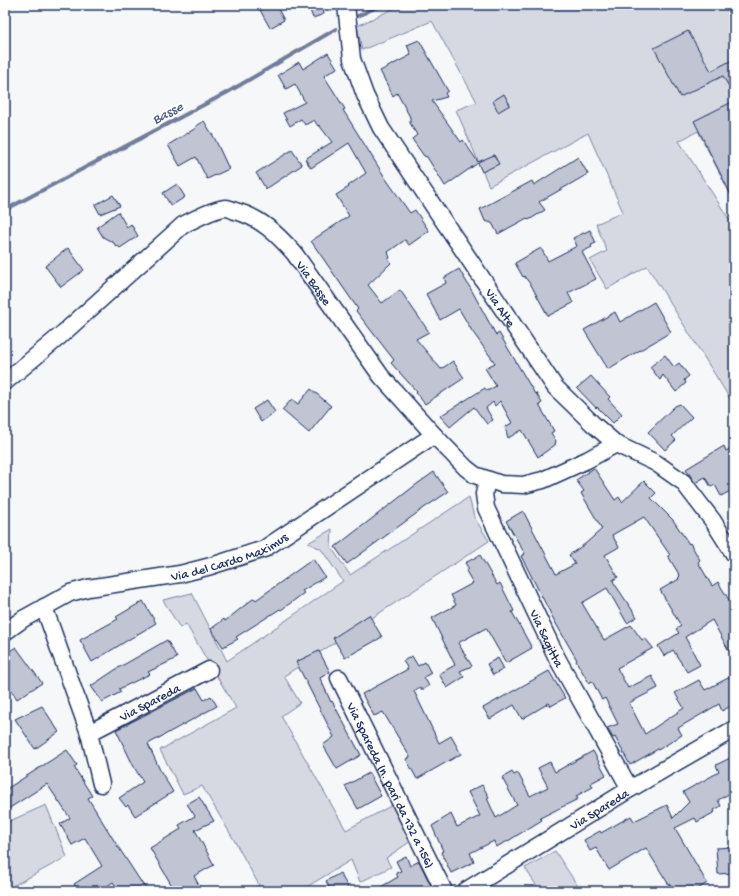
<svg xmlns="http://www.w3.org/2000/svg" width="739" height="896" viewBox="0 0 739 896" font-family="'Gochi Hand',sans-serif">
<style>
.green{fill:#d6d9e2;stroke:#7884a0}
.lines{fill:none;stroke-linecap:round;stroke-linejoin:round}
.stream{stroke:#707c99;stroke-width:4}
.building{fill:#c0c4d3;stroke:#1b2f5e}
.street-casing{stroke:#1b2f5e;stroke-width:19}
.street{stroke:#fff;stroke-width:16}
.labels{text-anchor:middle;stroke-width:4;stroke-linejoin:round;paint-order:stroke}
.street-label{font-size:13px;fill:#1b2f5e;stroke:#fff}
.water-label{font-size:14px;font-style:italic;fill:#4d5c81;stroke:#fff}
</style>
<rect width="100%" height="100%" fill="#f6f7f9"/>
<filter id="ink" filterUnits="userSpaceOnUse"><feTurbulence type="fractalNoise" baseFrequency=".025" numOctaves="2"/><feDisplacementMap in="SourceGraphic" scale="8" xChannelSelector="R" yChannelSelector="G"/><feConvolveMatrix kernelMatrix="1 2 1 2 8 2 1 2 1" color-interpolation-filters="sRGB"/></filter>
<g filter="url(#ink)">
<path class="green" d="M401,5h333v196l-36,-70 -19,10 55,86v178l-87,-139 -40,23 -17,-29 17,-9 -11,-27 27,-12 -35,-79 -99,53 -33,-76 21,-8 -45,-81 -70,29 -5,-24z
M469,497l5,20 15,24 -205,135 16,27 -19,13 65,114 54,-29 14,38 -28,19 5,9 -31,15 -9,-22 -51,31h-49l8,-6 -25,-45 -32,-54 -19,8 -23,-44 76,-42 -29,-48 -21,-36 -6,4 -17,-28 29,-7 35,68 116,-80 -22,-32 -13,-6 24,-14 -1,18 19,28z
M46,805l21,52 -62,33v-67z
M555,851l26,40h-41l-15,-23z"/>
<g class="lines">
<path class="stream" d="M358,16l23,-11
M5,210l223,-118 108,-63"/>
</g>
<path class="building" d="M269,5h7l8,15 -14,8 -10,-18z
M308,5h14l2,9 -11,4z
M688,31l23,40 23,-12v37l-11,-20 -43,21 -26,-49z
M419,40l29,51 -3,2 2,4 -15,4 29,41 2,-2 15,22 16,-7 5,9 -17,8 -4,-9 -33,23 -18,-29 -3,-1 -12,-17 5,-4 -7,-12v-6l-13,-24 -4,3 -13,-25 31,-16 -4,-10z
M328,53l9,15 -13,8 21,33 -2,1 43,69 24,34 5,-3 14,21 -20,14 -4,-5 -17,12 2,6 -2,1 3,4 -23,22 14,18 18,-13 29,42 -13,7 25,30 12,-8 11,17 -39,26 -9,-11 1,-1 -26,-29 3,-3 -38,-49 2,-2 -47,-68 38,-25 -13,-21 13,-8 -1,-1 18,-13 -17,-30 -38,25 -6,-9 27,-17 -13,-17 -1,1 -4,-6 -9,5 -4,-6 -11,7 -7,-13 22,-11 -10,-18 -9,5 -8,-14 21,-13 4,7z
M504,94l6,11 -12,7 -5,-11z
M734,101v100l-40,-80z
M204,121l11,18 14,30 -22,10 -11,-22 -16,9 -12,-21 28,-17 -1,-1z
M292,150l10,15 -36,24 -10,-16z
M578,157l10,17 -49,28 6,8 -16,10 -2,-2 -29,16 -6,-11 -7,-2 -5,-12 52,-28 2,4z
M177,184l8,13 -14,9 -8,-13z
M113,195l7,11 -20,8 -5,-9z
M118,212l9,15 4,-3 7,12 -18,12 -2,-2 -2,1 -2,-4 -11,-6 -6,-10z
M590,230l6,13 -5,2 1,2 -10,5 14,27 -28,14 5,10 -25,13 -17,-31 -7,-9 -1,1 -8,-14 26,-15 7,13 29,-15 -4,-8z
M68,248l16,22 -23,17 -16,-21z
M459,269l13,22 24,44 3,-2 36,61 1,-1 6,10 -3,2 15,26 -3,2 5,8 -1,4 -17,12 -16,-27 -14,8 -3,-11 7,-4 -12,-22 -5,5 -2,-4 -7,6 7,12 -6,4 -13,-17 -24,20 -10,-11 45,-28 2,3 9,-5 -11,-18 10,-5 -23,-32 -13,-22 -19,11 -14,-26 20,-11 -2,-5z
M654,302l17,30 -63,37 -24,-39 31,-18 5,10z
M665,355l9,12 5,-4 10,13 -5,4 2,3 -10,9 -13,-17 -3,5 -10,-13z
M591,376l19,21 -2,2 14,15 -9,9 -16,-16 -1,1 -19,-20z
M311,389l20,17 -22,27 -27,-23 10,-11 6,5z
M267,400l8,12 -14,10 -8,-13z
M680,404l12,13 -20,19 4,4 -11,10 -17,-18 27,-26z
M724,446l2,5 8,-5v43l-13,7 -6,-11 -4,2 -6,-10 -10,6 -9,-14z
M594,468l21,32 4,-3 3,5 22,-21 12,12 -5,5 22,22 16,24 1,-1 10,17 -2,2 14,24 6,-4 16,26v52l-22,-40 -27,17 15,28 -13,7 -14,-22 -9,6 -6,-10 21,-13 -3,-4 5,-3 -21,-36 19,-11 -1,-1 2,-2 -12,-20 2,-1 -26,-38 -32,18 7,12 -14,8 13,22 -5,3 1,3 23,34 -10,6 -20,-35 -25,15 22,37 27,-15 11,15 3,-2 8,10 -36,20 11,20 24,-12 6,12 -29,15 16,31 39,-26 -9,-15 24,-13 6,10 29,-15v29l-12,7 -3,-7 -41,24 4,7 -24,15v-1l-28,16 -15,-28 -2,1 -6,-10 11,-4 -13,-26 -3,2 -10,-19 -3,2 -13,-22 1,-1 -22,-38 -34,-66 4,-2 -19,-33 17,-10 33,63 19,-10 -6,-9 16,-11 17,-15 -21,-36 3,-2 -8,-11z
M434,472l14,20 -24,16 -77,56 -12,-17 82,-63z
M480,555l17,30 3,-2 14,28 -2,1 20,36 -26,15 -20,-35 -28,15 14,23 -12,5 4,6 -17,11 -8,-14 16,-9 -23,-47 24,-13 -5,-10 22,-12 -7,-12 3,-2 -4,-6z
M313,559l12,18 -23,14 2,2 -23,17 -1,-1 -44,28 2,2 -15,8 -12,-18 13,-10 1,2 29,-23 2,2z
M143,601l13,22 -64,39 -12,-22 38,-21 -2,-2z
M369,615l13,22 -37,21 -12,-20z
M167,640l10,18 -29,14 2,2 -31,15 2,3 -19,10 -11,-16 27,-18z
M16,647l26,36 -25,16 -12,-18v-27z
M319,651l11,21 -10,6 11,24 1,-1 29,54 -24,14 -14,-24 11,-8 -38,-75z
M412,656l6,10 7,-4 6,11 -7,4 5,9 -7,4 -2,-3 -6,4 25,52 12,-7 10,18 -44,25 -11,-20 4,-2 -27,-45 -9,4 -12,-22 46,-25 -5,-8z
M498,658l6,11 -11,6 -6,-11z
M549,671l16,27 -14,8 -2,-3 -27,16 -8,-14 -24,14 -7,-11z
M197,688l7,12 7,-4 6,10 -69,38 12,26 13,22 -38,24 -7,-11 -2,2 -7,-9 24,-16 -9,-15 -18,-37z
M42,706l17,26 -24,17 -20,-30z
M67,750l10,15 -3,2 18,29 -4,2 27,44 32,49h-28l-6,-9 -13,9h-22l-4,-7 28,-18 -17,-28 -13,7 -12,-21 10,-6 -23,-34 -42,27v-21z
M593,751l13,24 -15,8 2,4 -17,9 2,3 -38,19 2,2 -34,21 -12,6 -2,-6 -24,12 4,9 -23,11 -10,-21 2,-1 -11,-25 19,-12 6,13 23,-11 -12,-24 14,-7 7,12 -2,1 9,20 21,-13 -15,-27 10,-6 2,3 4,-2 12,23 18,-9 -10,-19 12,-6 5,10z
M734,756v35l-16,9 3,6 -7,4 1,2 -18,10 -2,-4 -20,10 32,55 -12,8h-21l-4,-7 -1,1 -23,-37 -37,22 -13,-22 -6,3 -6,-11 16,-9 1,2 30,-17 3,5 33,-16 6,13 16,-16 -6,-10 36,-20 -3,-7z
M369,773l12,23 -23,13 -13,-23z
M199,797l15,24 -19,9 19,35 -20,11 8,15h-27l-25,-43 31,-19 -2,-4 16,-9 -8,-12z
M734,847v26l-16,1 -2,-26z
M406,856l4,10 9,-5 12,25 -10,5h-47l24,-14 -2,-4 5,-2 -5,-10z
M340,873l10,18h-19l-5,-10z"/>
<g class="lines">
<g class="street-casing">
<g id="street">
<path id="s1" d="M346,5l6,54 13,36 16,33 174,259 38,37 23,20 40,19 27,19 30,39 21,33"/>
<path id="s2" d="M5,382l55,-46 123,-111c10,-5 32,-17 43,-17 3,0 7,2 9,3 25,6 43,24 59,42l87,123 53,59 32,33 9,7 26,9 22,1 20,-5 44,-20 29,-16"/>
<path id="s3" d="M487,480l-3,14 2,14 71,150 73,131"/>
<path d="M44,607l45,126 12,51"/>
<path id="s4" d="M5,632l18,-13 47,-26 18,-5 92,-14 31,-8 53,-17 170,-114"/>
<path id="s5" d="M339,678l105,213"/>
<path id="s6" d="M89,733l120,-63"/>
<path id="s7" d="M465,891l165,-102 104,-60"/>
</g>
</g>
<use href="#street" class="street"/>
</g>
</g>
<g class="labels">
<g class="street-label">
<text dy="5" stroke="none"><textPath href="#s2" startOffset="403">Via Basse</textPath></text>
<text dy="5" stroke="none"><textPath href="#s1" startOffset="345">Via Alte</textPath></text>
<text dy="5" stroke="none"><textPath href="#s4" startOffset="240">Via del Cardo Maximus</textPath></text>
<text dy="5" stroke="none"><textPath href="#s3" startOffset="172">Via Sagitta</textPath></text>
<text dy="5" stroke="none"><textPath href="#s6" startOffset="68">Via Spareda</textPath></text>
<text dy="5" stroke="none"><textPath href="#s5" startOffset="119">Via Spareda (n. pari da 132 a 156)</textPath></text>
<text dy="5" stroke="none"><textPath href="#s7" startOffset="157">Via Spareda</textPath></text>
</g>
<g class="water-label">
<text transform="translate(167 112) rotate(-28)" y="5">Basse</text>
</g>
</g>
<rect width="739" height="896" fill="none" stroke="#fff" stroke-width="20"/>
<rect x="10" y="10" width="719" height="876" fill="none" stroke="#1b2f5e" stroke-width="1.5" filter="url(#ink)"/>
</svg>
